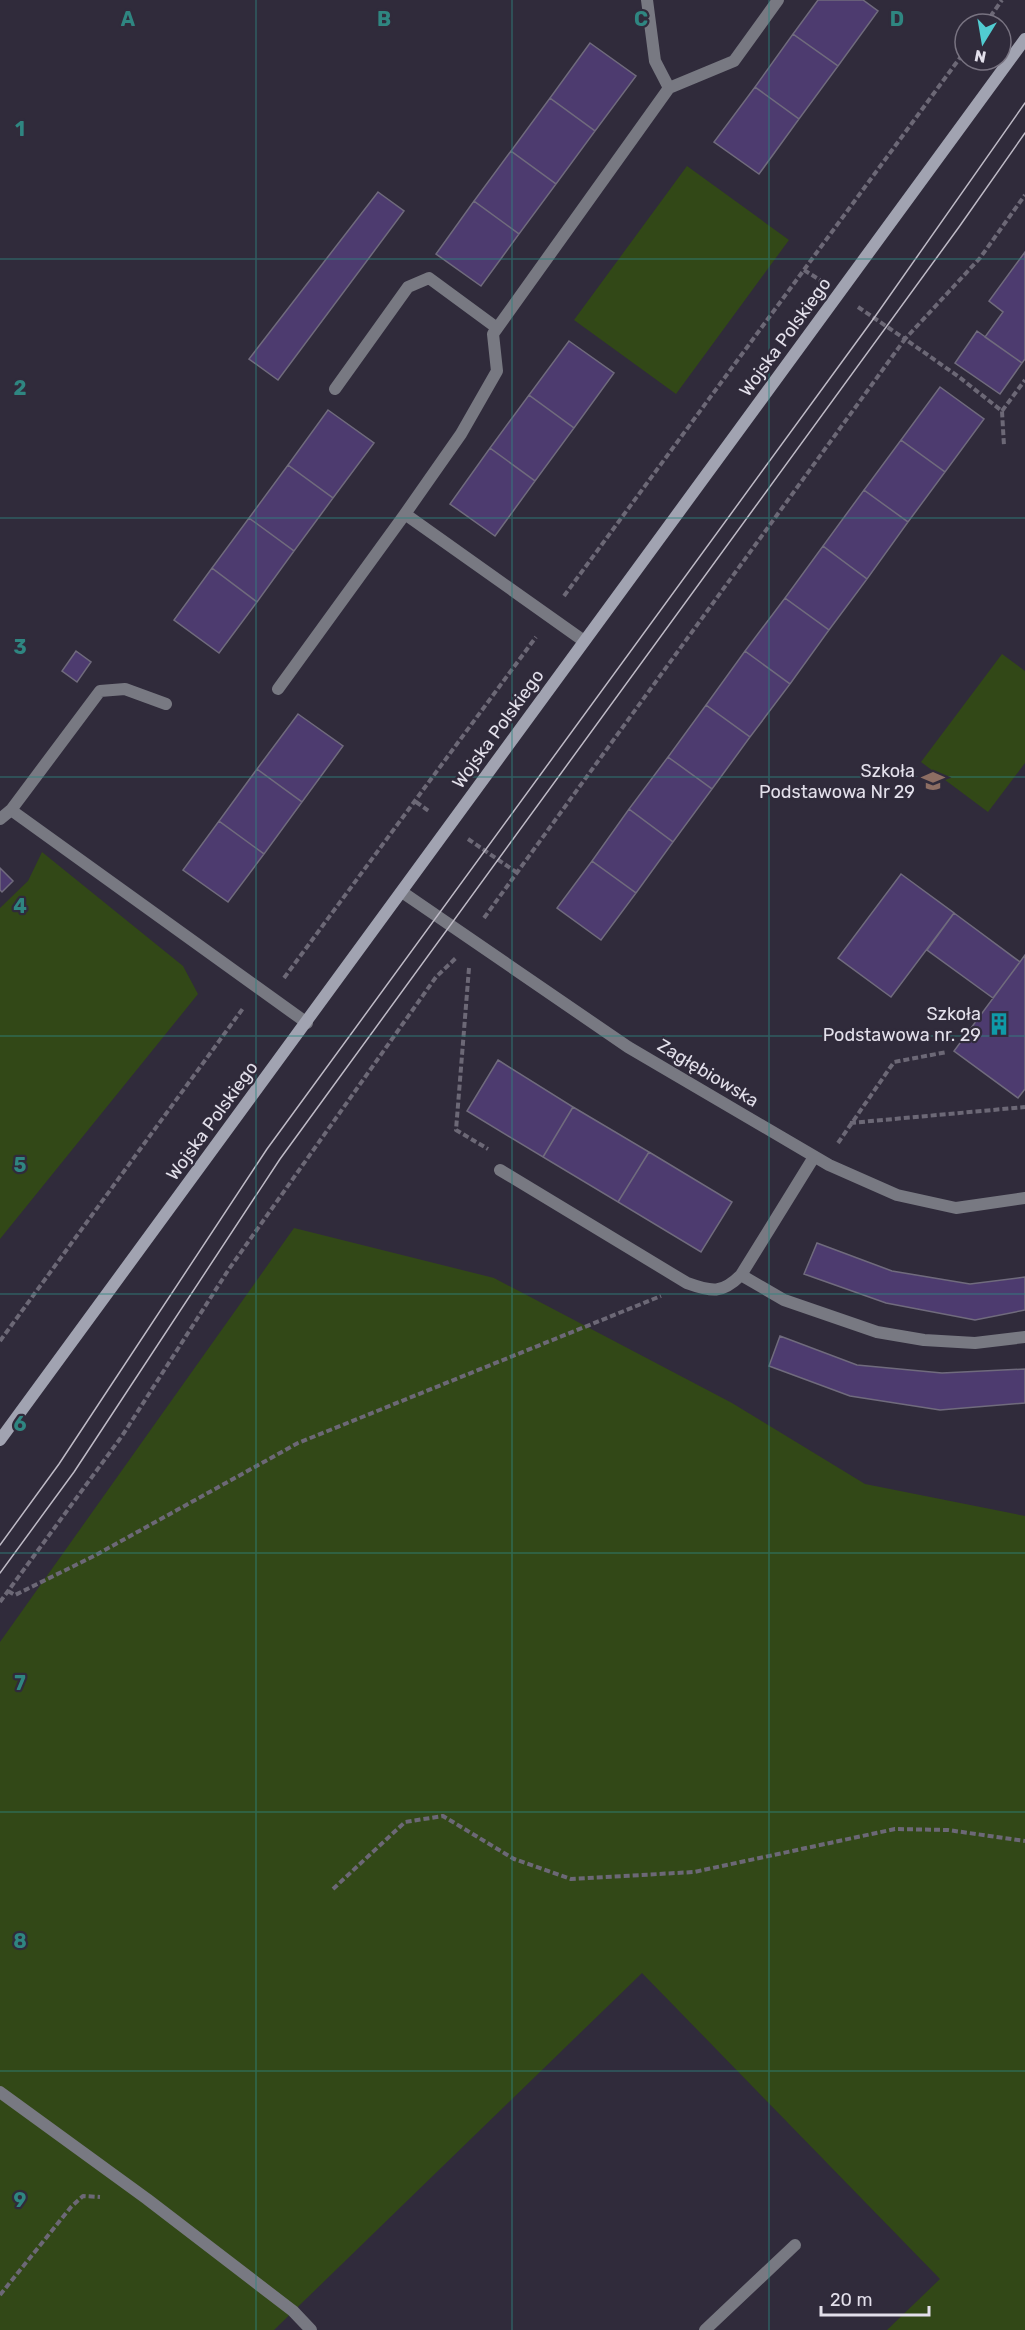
<svg xmlns="http://www.w3.org/2000/svg" width="1025" height="2330" viewBox="0 0 1025 2330" font-family="Rubik,sans-serif">
<style>
.green{fill:#324817}
.building{fill:#4d3b6f;stroke:#706b7d;stroke-width:1.5}
.lines{fill:none;stroke-linecap:round;stroke-linejoin:round}
.path{stroke:#6c6876;stroke-width:4;stroke-dasharray:6 3;stroke-linecap:butt}
.lane{stroke:#787982;stroke-width:12}
.street{stroke:#787982;stroke-width:12}
.secondary{stroke:#a1a3b1;stroke-width:12}
.tram{stroke:#bebac6;stroke-width:1.5}
.grid{fill:none;stroke:#2f8681;stroke-width:1.5;stroke-opacity:0.55}
.labels{text-anchor:middle;stroke-width:4.5;stroke-linejoin:round;paint-order:stroke}
.street-label{font-size:18px;fill:#e3e0eb;stroke:#302b3b}
.poi-label{font-size:18px;fill:#e3e0eb;stroke:#302b3b;text-anchor:end}
.grid-label{font-size:20px;text-anchor:middle;font-weight:bold;fill:#2f8681;stroke:#302b3b;stroke-width:4.5;stroke-linejoin:round;paint-order:stroke}
</style>
<rect width="100%" height="100%" fill="#302b3b"/>
<path class="green" d="M687,166l102,74 -113,154 -102,-74z
M1002,654l23,17v92l-37,49 -67,-50z
M42,852l141,114 15,28 -198,245v-331l28,-27z
M294,1228l200,50 238,125 133,81 160,32v814h-138l53,-51 -298,-306 -368,357h-274v-688z"/>
<path class="building" d="M818,0h45l15,11 -40,55 -45,-32z
M793,34l45,32 -39,53 -44,-32z
M590,43l46,33 -41,55 -45,-33z
M755,87l44,32 -40,55 -45,-32z
M550,98l45,33 -39,53 -45,-33z
M511,151l45,33 -37,50 -45,-33z
M378,192l26,19 -126,169 -29,-21z
M474,201l45,33 -38,52 -45,-32z
M1025,252v107l-3,4 -37,-26 18,-25 -14,-11z
M977,331l45,32 -22,31 -45,-31z
M569,341l45,32 -40,55 -45,-33z
M940,387l44,32 -39,53 -44,-32z
M529,395l45,33 -39,53 -45,-33z
M328,410l46,33 -41,55 -45,-33z
M901,440l44,32 -37,50 -44,-32z
M490,448l45,33 -40,55 -45,-32z
M288,465l45,33 -39,53 -45,-33z
M864,490l44,32 -41,57 -44,-33z
M249,518l45,33 -37,51 -45,-34z
M823,546l44,33 -38,51 -44,-32z
M212,568l45,34 -38,51 -45,-33z
M785,598l44,32 -39,54 -45,-33z
M76,651l15,11 -14,20 -15,-11z
M745,651l45,33 -40,53 -44,-32z
M706,705l44,32 -38,52 -44,-32z
M298,714l45,32 -41,56 -45,-33z
M668,757l44,32 -39,53 -44,-33z
M257,769l45,33 -38,52 -45,-33z
M629,809l44,33 -37,51 -44,-32z
M219,821l45,33 -36,48 -45,-32z
M592,861l44,32 -35,47 -44,-32z
M0,868l13,13 -11,11 -2,-2z
M901,874l53,39 -63,84 -53,-39z
M954,913l66,49 -27,36 -66,-48z
M1025,955v134l-7,9 -64,-47z
M498,1060l75,47 -30,50 -76,-46z
M573,1107l76,45 -31,50 -75,-45z
M649,1152l83,50 -31,50 -83,-50z
M817,1243l75,28 78,13 55,-7v33l-50,10 -89,-17 -82,-29z
M780,1336l77,29 85,8 83,-4v34l-85,7 -90,-14 -81,-30z"/>
<g class="lines">
<path class="path" d="M985,24l17,-24
M804,270l16,10
M858,307l47,32 75,-81 45,-63
M1002,411l23,-31
M564,596l401,-545
M416,802l14,10
M468,839l48,33
M484,918l421,-579 54,38 43,34 2,35
M469,968l-13,162 32,19
M284,978l252,-341
M850,1123l175,-16
M838,1143l56,-81 53,-10
M0,1341l244,-334
M8,1591l7,4 79,-39 204,-113 363,-147
M0,1602l122,-166 107,-167 207,-292 21,-20
M333,1889l72,-67 38,-6 71,43 57,20 123,-7 201,-43 53,1 77,11
M0,2295l71,-88 12,-11 17,1"/>
<path class="lane" d="M11,810l296,213
M0,819l11,-9 89,-119 25,-2 41,15
M500,1170l187,113c25,9 35,11 54,-8l73,-118
M741,1275l43,25 93,32 47,8 51,3 50,-6
M0,2092l147,107 146,112 18,19
M705,2330l90,-85"/>
<path class="street" d="M647,0l8,61 14,27
M335,389l73,-102 21,-9 68,50
M584,641l-179,-127 56,-80 36,-63 -4,-37 176,-246 65,-27 44,-61
M278,689l127,-175
M402,892l226,155 201,118 68,30 59,13 69,-10"/>
<path class="secondary" d="M0,1440l1025,-1401"/>
<path class="tram" d="M0,1545l59,-81 208,-315 607,-831 151,-215
M0,1573l74,-101 206,-313 679,-932 66,-94"/>
</g>
<path class="grid" d="M256,0v2330M512,0v2330M769,0v2330M0,259h1025M0,518h1025M0,777h1025M0,1036h1025M0,1294h1025M0,1553h1025M0,1812h1025M0,2071h1025"/>
<defs>
<g id="school-bare" transform="scale(1.8)"><path d="M0-5L7-2L0 1L-7-2ZM-4 1L0 2.5L4 1V4Q0 6-4 4Z" fill="#8d6e63" stroke="#302b3b" stroke-width="2.5" paint-order="stroke"/></g>
<g id="building-bare" transform="scale(1.8)"><path d="M-4-6H4V6H1V3H-1V6H-4ZM-2.5-4.3h1.7v1.8h-1.7ZM.8-4.3h1.7v1.8H.8ZM-2.5-1h1.7V.8h-1.7ZM.8-1h1.7V.8H.8Z" fill="#0f9aa8" stroke="#302b3b" stroke-width="2.5" paint-order="stroke"/></g>
</defs>
<g fill-rule="evenodd">
<use href="#school-bare" x="933" y="781"/>
<use href="#building-bare" x="999" y="1024"/>
</g>
<g class="labels">
<g class="street-label">
<text transform="translate(785 337) rotate(-54)" y="6">Wojska Polskiego</text>
<text transform="translate(498 729) rotate(-54)" y="6">Wojska Polskiego</text>
<text transform="translate(708 1073) rotate(31)" y="6">Zagłębiowska</text>
<text transform="translate(212 1121) rotate(-54)" y="6">Wojska Polskiego</text>
</g>
<g class="poi-label">
<text x="915" y="777">Szkoła<tspan x="915" dy="21">Podstawowa Nr 29</tspan></text>
<text x="981" y="1020">Szkoła<tspan x="981" dy="21">Podstawowa nr. 29</tspan></text>
</g>
</g>
<g class="grid-label">
<text x="128" y="26">A</text>
<text x="384" y="26">B</text>
<text x="641" y="26">C</text>
<text x="897" y="26">D</text>
<text x="20" y="136">1</text>
<text x="20" y="395">2</text>
<text x="20" y="654">3</text>
<text x="20" y="913">4</text>
<text x="20" y="1172">5</text>
<text x="20" y="1431">6</text>
<text x="20" y="1690">7</text>
<text x="20" y="1948">8</text>
<text x="20" y="2207">9</text>
</g>
<g transform="translate(983 42) rotate(191)"><circle r="28" fill="#302b3b" stroke="#787381" stroke-width="1.5"/>
<path d="M0-4.5L10 22L0 15L-10 22Z" fill="#51ccd1"/>
<text y="-9" font-size="16" font-weight="bold" text-anchor="middle" fill="#e3e0eb">N</text>
</g>
<path d="M821 2306v9h108v-9" fill="none" stroke="#e3e0eb" stroke-width="3"/>
<text x="830" y="2306" font-size="18" fill="#e3e0eb" stroke="#302b3b" stroke-width="4.5" paint-order="stroke">20 m</text>
</svg>
